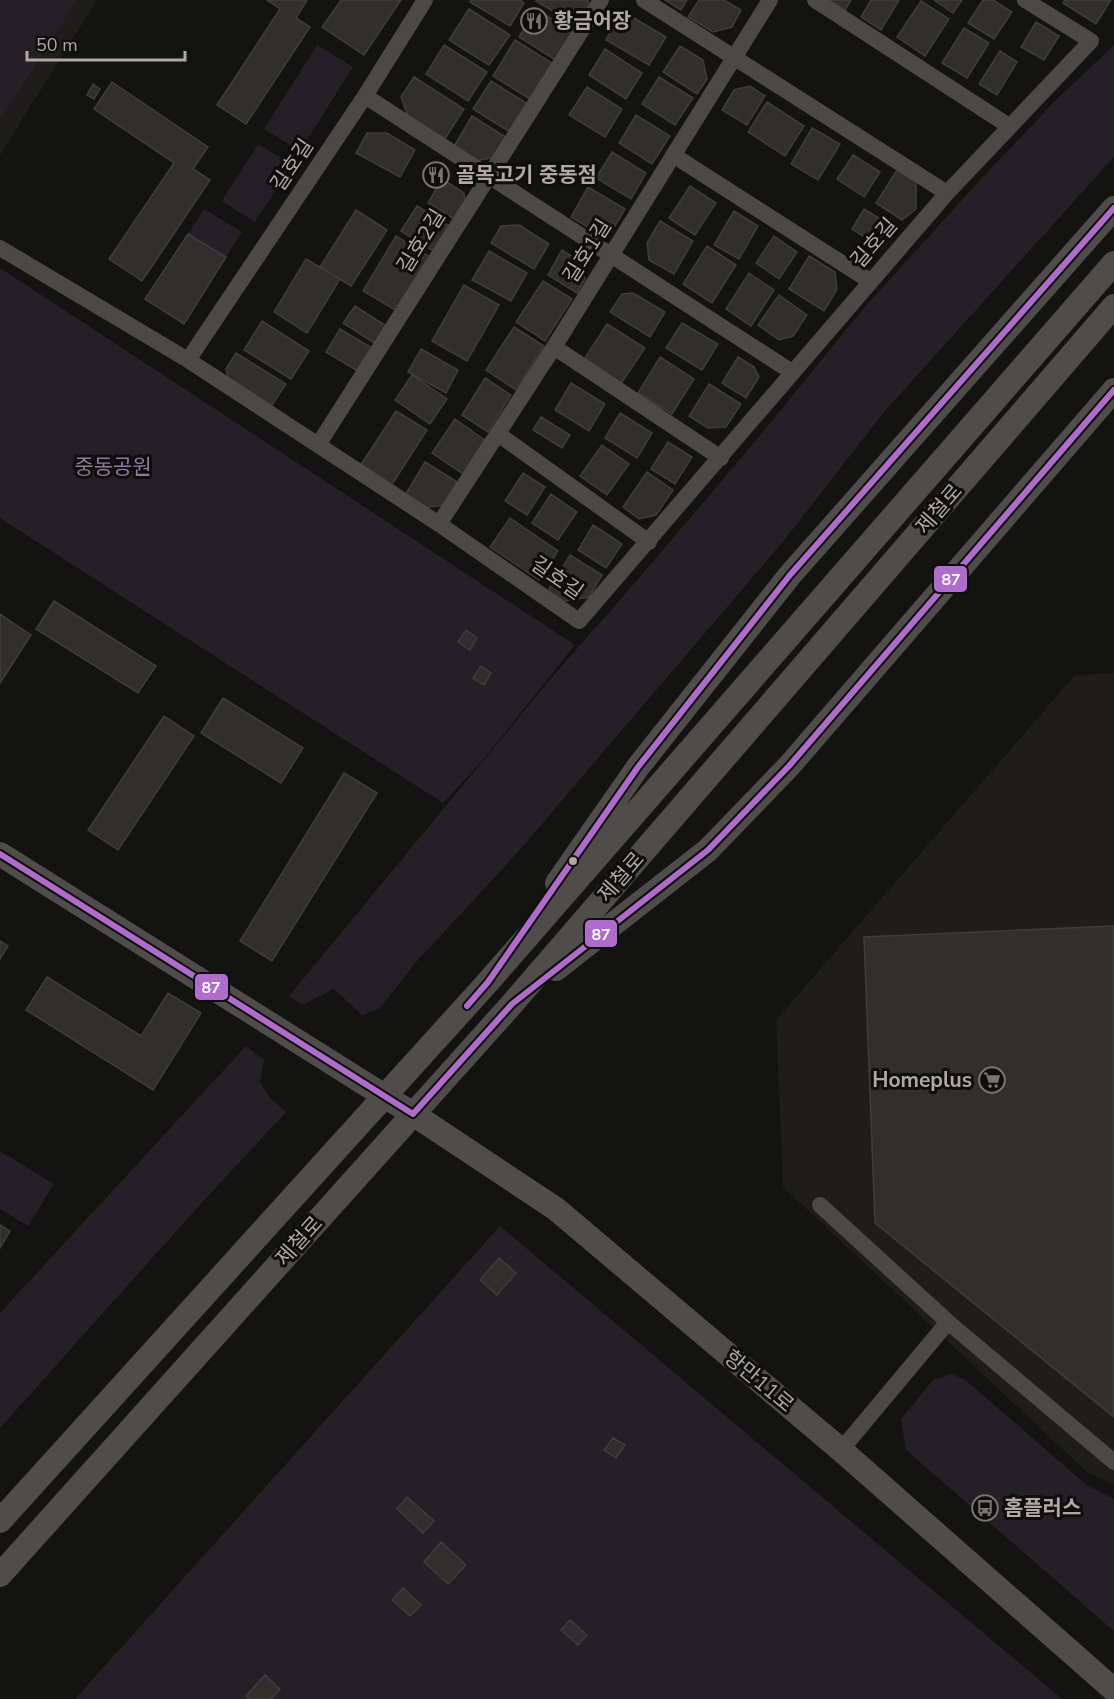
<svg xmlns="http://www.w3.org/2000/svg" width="1114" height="1699" viewBox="0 0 1114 1699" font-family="'Nunito Sans','Noto Sans KR',sans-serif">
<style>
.built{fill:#1e1d1c}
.green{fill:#252028}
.building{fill:#312f2e;stroke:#3f3c3b;stroke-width:1.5}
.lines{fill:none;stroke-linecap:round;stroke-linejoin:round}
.street{stroke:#4b4847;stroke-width:16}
.secondary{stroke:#4f4c4b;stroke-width:24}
.bus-1-casing{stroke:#0e0e0d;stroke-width:10}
.bus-1{stroke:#b06ccc;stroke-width:6}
.bus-dot{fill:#b4a6a3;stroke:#0e0e0d;stroke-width:2}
.labels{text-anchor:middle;stroke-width:6;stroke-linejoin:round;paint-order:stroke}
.poi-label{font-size:21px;font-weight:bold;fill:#b4a6a3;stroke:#0e0e0d;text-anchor:start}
.street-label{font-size:21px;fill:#b4a6a3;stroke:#0e0e0d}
.park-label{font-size:21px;fill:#8f79a0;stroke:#0e0e0d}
.line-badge{stroke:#0e0e0d;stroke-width:2}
.badge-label{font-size:16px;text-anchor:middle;font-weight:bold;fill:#fff}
</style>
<rect width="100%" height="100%" fill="#131312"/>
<path class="built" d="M0,0h97l-97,155z
M1114,673v811l-26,-11 -305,-286 -7,-167 299,-345z"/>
<path class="green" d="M0,0h77l-77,120z
M317,45l36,22 -53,84 -36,-22z
M1114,45v112l-230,255 -98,126 -268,314 -101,109 -38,48 -17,6 -28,-26 -32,16 -13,-9 264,-320 87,-99 123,-145 100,-123 118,-130 75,-79z
M258,144l34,21 -37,57 -33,-21z
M204,209l38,23 -16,25 -38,-23z
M0,268l575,377 -93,116 -39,42 -443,-285z
M246,1046l18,14 -4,22 10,16 16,14 -89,96 -197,220v-115z
M0,1151l54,33 -26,42 -28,-17z
M500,1226l562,473h-987z
M951,1374l13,5 124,107 26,13v132l-208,-181 -5,-31 32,-39z"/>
<path class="building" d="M267,0h40l-11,18 14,9 -64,97 -29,-19 63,-96z
M341,0h60l-37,55 -42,-28z
M471,0h49l4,3 -14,23 -40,-24z
M537,0h51l2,9 -11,18 -43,-26z
M665,0h22l-6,10z
M699,0h25l17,10 -9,17 -19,5 -25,-15z
M825,0h26l-7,12z
M871,0h28l-18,30 -20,-13z
M934,0h28l-9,13z
M983,0h10l19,12 -18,27 -26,-16z
M1065,0h46l-15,24 -33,-21z
M921,1l28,18 -24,37 -28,-19z
M469,9l41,26 -21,30 -40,-25z
M536,9l38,24 -17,28 -38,-24z
M634,18l32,19 -17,28 -43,-25 8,-15z
M1036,22l23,14 -15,24 -23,-13z
M964,28l25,15 -22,35 -25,-15z
M515,40l40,25 -22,36 -40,-25z
M444,45l43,27 -19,29 -42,-27z
M680,46l23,14 4,19 -10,15 -34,-22z
M605,49l37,24 -16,26 -37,-24z
M1000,51l17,11 -20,33 -18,-11z
M414,77l50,32 -21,33 -34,-23 -8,-22z
M659,77l34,21 -18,27 -33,-21z
M491,81l40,25 -18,28 -40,-25z
M112,82l96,65 -15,22 17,11 -68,101 -33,-22 65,-96 -80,-54z
M93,84l7,5 -6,10 -7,-4z
M750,86l15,10 -18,29 -25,-15 12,-20z
M587,87l35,22 -17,28 -36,-22z
M767,102l37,24 -19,30 -37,-24z
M636,115l34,21 -18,28 -33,-21z
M472,116l40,25 -9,15 -29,5 -21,-13z
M812,128l28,16 -22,36 -27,-16z
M367,133h20l28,17 -15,27 -44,-24z
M612,152l34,21 -15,26 -35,-21z
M853,155l27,17 -16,25 -27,-18z
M897,170l19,12v27l-14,11 -26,-17z
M442,179l22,14 2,18 -7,11 -31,-19z
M690,186l26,17 -21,32 -26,-17z
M588,187l37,22 -10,17 -21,5 -23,-14z
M417,206l39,24 -16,25 -39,-24z
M864,209l30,18 -12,21 -30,-19z
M356,210l31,20 -36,56 -31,-19z
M734,211l24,15 -19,33 -25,-14z
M660,221l33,20 -19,33 -25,-14 -2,-17z
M519,225l30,19 -15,25 -43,-26 10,-17z
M188,234l38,23 -42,67 -39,-25z
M396,236l39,24 -33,54 -39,-23z
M774,236l23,16 -18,27 -23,-16z
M707,246l29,19 -24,38 -29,-19z
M562,250l19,12 4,17 -8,14 -29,-18z
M489,251l38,22 -16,28 -39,-21z
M809,256l26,16 2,17 -13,22 -35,-22z
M306,259l34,20 -33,54 -33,-21z
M749,273l25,17 -23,36 -25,-17z
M543,281l29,18 -27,42 -29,-19z
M464,285l35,20 -32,56 -35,-20z
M633,293l32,19 -15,25 -40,-25 12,-18z
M779,295l28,20 -14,21 -14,4 -21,-15z
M355,306l39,25 -12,17 -39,-25z
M262,321l47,30 -18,28 -47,-29z
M682,323l36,21 -16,26 -36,-22z
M607,324l38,24 -25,37 -37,-24z
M514,327l30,19 -28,44 -30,-20z
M340,329l37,22 -13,24 -38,-23z
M421,349l37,21 -12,23 -38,-21z
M236,353l50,31 -18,27 -38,-24 -4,-18z
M660,357l34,22 -22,35 -34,-21z
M738,357l16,10 5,10 -13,21 -24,-15z
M412,375l35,24 -17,25 -35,-24z
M485,378l26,17 -23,37 -26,-17z
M571,383l34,21 -16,27 -34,-21z
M709,384l32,20 -15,23 -18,1 -19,-12z
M396,411l31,19 -36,56 -31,-20z
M620,413l32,20 -15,25 -32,-20z
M541,417l29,18 -8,13 -29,-18z
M455,419l31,22 -23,33 -31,-21z
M668,442l24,15 -17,27 -24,-15z
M602,445l27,19 -22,31 -27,-19z
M425,462l34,21 -14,22 -23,3 -18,-11z
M647,472l26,18 -17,25 -17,4 -16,-12z
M523,473l22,14 -18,28 -22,-14z
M551,494l26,18 -19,28 -26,-17z
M510,518l48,33 -19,29 -49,-33z
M593,525l29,19 -16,24 -28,-18z
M570,555l32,20 -13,22 -25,4 -16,-10z
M54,601l102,65 -18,27 -102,-64z
M0,614l31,21 -31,48z
M466,630l11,8 -7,12 -12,-8z
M481,666l10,7 -7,12 -11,-7z
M223,698l80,50 -22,35 -80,-50z
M164,716l30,20 -76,114 -30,-20z
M344,773l33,20 -105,168 -32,-20z
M1114,926v491l-239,-194 -11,-286z
M0,941l8,5 -8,13z
M47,977l94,59 27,-43 33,20 -48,77 -127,-80z
M0,1225l10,6 -10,17z
M499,1258l17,15 -19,22 -17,-15z
M613,1438l12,7 -9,13 -12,-8z
M407,1497l27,24 -11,12 -26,-24z
M441,1542l25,23 -18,19 -24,-22z
M403,1588l18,17 -11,11 -18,-16z
M570,1620l17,15 -9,10 -17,-15z
M265,1675l15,14 -9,10h-22l-3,-3z"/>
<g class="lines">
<path class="street" d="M425,0l-60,96 -177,264 251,164 140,97 368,-428 144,-152 -66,-41
M644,0l303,193
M815,0l194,126
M365,96l427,276
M673,155l197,126
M0,248l188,112
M554,347l167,111
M498,434l151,108
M318,445l283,-445
M439,524l115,-177 216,-347
M820,1205l128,117 166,140
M841,1450l107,-128"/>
<path class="secondary" d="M0,854l413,260 143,95 285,241 273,240
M557,883l81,-116 152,-192 324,-367
M556,969l152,-119 81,-84 325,-376
M0,1521l488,-539 626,-719
M0,1575l512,-571 602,-698"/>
<g class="bus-1-casing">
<path id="bus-1" d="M0,854l413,260 99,-110 196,-154 81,-84 325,-376
M467,1006l21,-24 150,-215 152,-192 324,-367"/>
</g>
<use href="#bus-1" class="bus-1"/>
</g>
<defs>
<g id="restaurant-ring" transform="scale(1.35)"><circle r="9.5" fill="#0e0e0d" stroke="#7c7370" stroke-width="1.5"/><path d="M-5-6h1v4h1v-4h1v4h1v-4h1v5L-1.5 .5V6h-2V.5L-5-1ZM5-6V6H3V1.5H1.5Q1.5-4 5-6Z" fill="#7c7370"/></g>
<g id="supermarket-ring" transform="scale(1.35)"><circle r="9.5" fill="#0e0e0d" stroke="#7c7370" stroke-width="1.5"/><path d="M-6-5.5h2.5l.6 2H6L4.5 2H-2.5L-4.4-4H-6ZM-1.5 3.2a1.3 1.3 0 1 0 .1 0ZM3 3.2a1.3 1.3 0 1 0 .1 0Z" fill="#7c7370"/></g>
<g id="bus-ring" transform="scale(1.35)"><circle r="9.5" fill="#0e0e0d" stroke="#7c7370" stroke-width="1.5"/><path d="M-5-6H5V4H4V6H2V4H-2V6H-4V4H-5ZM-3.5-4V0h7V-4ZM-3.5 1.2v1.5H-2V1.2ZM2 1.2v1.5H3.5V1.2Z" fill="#7c7370"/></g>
</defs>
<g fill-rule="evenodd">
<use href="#restaurant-ring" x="534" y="21"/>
<use href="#restaurant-ring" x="436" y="175"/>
<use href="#supermarket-ring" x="992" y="1080"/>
<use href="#bus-ring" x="985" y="1508"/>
</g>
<circle class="bus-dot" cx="573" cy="861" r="5"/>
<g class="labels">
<g class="poi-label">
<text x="554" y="28">황금어장</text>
<text x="456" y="182">골목고기 중동점</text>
<text x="972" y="1087" text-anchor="end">Homeplus</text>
<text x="1004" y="1515">홈플러스</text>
</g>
<g class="street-label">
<text transform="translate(292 165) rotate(-56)" y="7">길호길</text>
<text transform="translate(421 241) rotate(-58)" y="7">길호2길</text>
<text transform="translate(874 243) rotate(-49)" y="7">길호길</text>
<text transform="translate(587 251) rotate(-58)" y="7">길호1길</text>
<text transform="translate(939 509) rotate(-49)" y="7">제철로</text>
<text transform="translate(557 578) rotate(35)" y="7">길호길</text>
<text transform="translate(621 877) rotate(-49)" y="7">제철로</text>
<text transform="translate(299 1241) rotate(-48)" y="7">제철로</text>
<text transform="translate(759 1381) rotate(40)" y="7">항만11로</text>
</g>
<g class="park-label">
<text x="113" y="474">중동공원</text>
</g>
</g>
<g class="line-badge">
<rect x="933" y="565" width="35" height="28" rx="6" fill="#b06ccc"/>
<rect x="584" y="919" width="34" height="29" rx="6" fill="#b06ccc"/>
<rect x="194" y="973" width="35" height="28" rx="6" fill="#b06ccc"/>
</g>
<g class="badge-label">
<text x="951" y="585">87</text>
<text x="601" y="940">87</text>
<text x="211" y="993">87</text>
</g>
<path d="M27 51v9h158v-9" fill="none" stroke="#b4a6a3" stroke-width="3"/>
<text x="36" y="51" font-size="18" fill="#b4a6a3" stroke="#0e0e0d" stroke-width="4.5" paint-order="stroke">50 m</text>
</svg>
